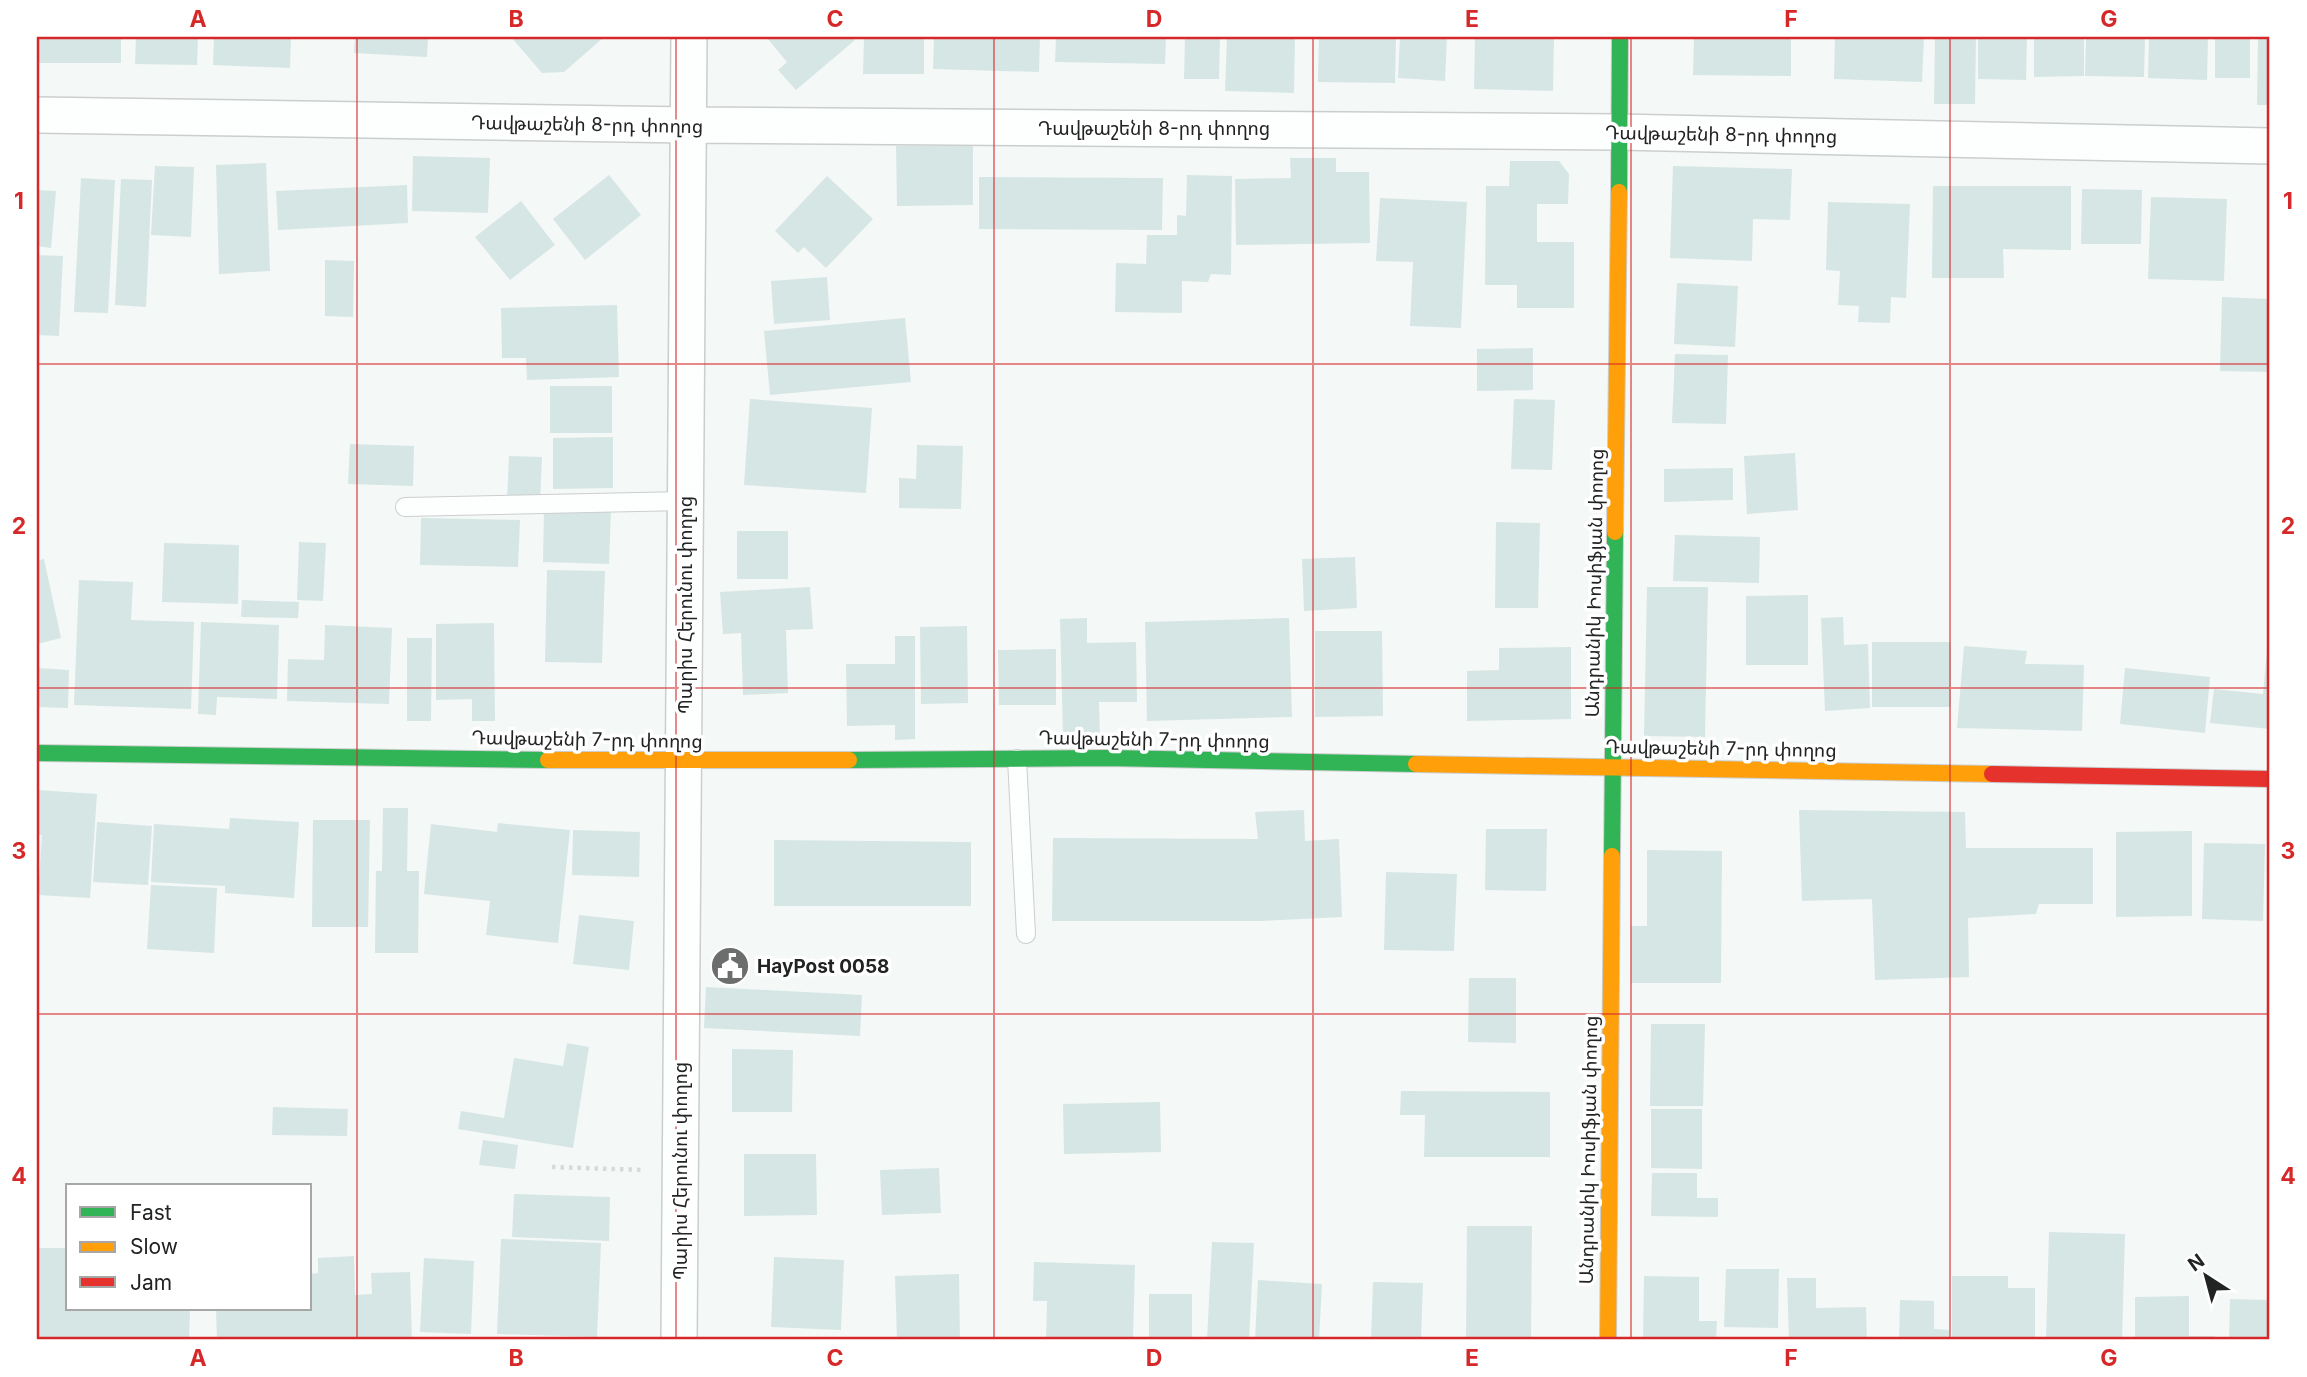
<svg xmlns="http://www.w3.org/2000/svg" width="2307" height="1377" viewBox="0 0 2307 1377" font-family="Inter,'Noto Sans Armenian',sans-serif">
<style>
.building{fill:#d6e6e4}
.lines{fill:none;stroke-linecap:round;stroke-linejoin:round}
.lane-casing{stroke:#cccece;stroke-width:20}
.street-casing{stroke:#cccece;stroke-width:38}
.fast-casing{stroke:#cccece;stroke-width:18}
.slow-casing{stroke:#cccece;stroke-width:18}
.jam-casing{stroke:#cccece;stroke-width:18}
.path{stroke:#d9d9d9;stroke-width:4.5;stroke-dasharray:3.5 5;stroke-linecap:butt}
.lane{stroke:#fdfefe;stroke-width:18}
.street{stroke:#fdfefe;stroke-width:35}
.fast{stroke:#30b455;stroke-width:16}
.slow{stroke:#ff9f0a;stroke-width:16}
.jam{stroke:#e5322d;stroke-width:16}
.grid{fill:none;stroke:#d62828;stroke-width:2;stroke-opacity:0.55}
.labels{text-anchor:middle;stroke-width:7;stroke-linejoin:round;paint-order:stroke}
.street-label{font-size:19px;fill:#222323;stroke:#fff}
.poi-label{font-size:19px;font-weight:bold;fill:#222323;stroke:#fff;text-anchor:start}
.neatline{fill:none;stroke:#d62828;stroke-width:2.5}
.grid-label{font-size:23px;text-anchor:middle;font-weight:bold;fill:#d62828}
</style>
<rect width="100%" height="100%" fill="#f4f8f7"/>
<path class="building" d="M37,37h84v26h-84z
M136,37h62l-1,28 -62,-1z
M214,37h77l-1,31 -77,-3z
M355,37h73l-1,20 -73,-4z
M511,37h93l-40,35 -22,1z
M770,37h82l3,3 -59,50 -18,-20 9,-8 -19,-23z
M864,37h60v37h-61z
M934,37h106l-1,35 -106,-3z
M1056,37h110l-1,27 -110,-2z
M1185,37h35l-1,42h-35z
M1227,37h68l-1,56 -69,-2z
M1319,37h77l-1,46 -77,-1z
M1400,37h47l-2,44 -47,-3z
M1475,37h79l-1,54 -79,-2z
M1694,37h97v39l-98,-1z
M1835,37h89l-2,45 -88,-3z
M1935,37h41l-1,67h-41z
M1978,37h49l-1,43 -48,-1z
M2034,37h50v39l-50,1z
M2086,37h59l-1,40 -59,-1z
M2149,37h59l-1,43 -59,-2z
M2215,37h35v41h-35z
M2258,37h12v68h-13z
M896,146h77v59l-76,1z
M413,156l77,2 -2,55 -76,-2z
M1290,158h46v14h33l1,71 -134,2 -1,-66 56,-1z
M1510,161h49l10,13 -1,30h-31v38h37v66h-57v-23h-32l1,-99h23z
M266,163l4,108 -51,3 -3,-109z
M155,166l39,1 -3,70 -40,-2z
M1673,166l119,3 -2,51 -37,-1 -1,42 -82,-3z
M609,175l32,40 -56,45 -32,-41z
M1187,175l45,1 -1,99 -20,-1 -3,8 -26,-1v32l-67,-1 1,-49 30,1 1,-29h30v-20l9,1z
M827,176l46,43 -47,49 -22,-21 -6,6 -23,-22z
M979,177l184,1 -1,52 -183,-1z
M81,178l34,2 -7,133 -34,-1z
M121,179l31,1 -6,127 -31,-2z
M407,185l1,38 -130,7 -2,-39z
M1933,186h138v64l-68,-1 1,29h-72z
M2082,189l60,1 -1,54h-60z
M37,190l19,1 -5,57 -14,-2z
M2151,197l76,2 -3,82 -76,-2z
M1380,198l87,4 -6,126 -51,-2 3,-64 -37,-1z
M521,201l34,44 -45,35 -35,-43z
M1828,202l82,2 -4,94 -15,-1 -1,26 -32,-1 1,-16 -21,-1 2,-34 -14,-1z
M37,255l26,1 -4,80 -22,-1z
M325,260l29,1 -1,56 -28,-1z
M827,277l3,43 -56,4 -3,-43z
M1677,283l61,3 -3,61 -61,-3z
M2222,297l48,2v73l-50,-1z
M617,305l2,72 -92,3 -1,-22h-24l-1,-50z
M905,318l6,64 -141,13 -6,-64z
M1533,348v42l-56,1v-42z
M1675,354l53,1 -2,69 -54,-1z
M550,386h62v47h-62z
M750,399l122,9 -6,85 -122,-8z
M1514,399l41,1 -3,70 -41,-1z
M613,437v51l-60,1v-51z
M350,444l64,2 -1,40 -65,-2z
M917,445l46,1 -2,63 -62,-1v-30l17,1z
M1795,453l3,57 -51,4 -3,-58z
M509,456l33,1 -2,45 -33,-1z
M1733,468v32l-69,2v-33z
M544,507l67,2 -2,55 -66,-2z
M421,518l99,2 -2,47 -98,-2z
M1496,522l44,1 -2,85h-43z
M737,531h51v48h-51z
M1675,535l85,2 -1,46 -86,-2z
M299,542l27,1 -3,58 -26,-1z
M164,543l75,2 -1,59 -76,-2z
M1355,557l2,51 -53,3 -2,-52z
M44,559l17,79 -24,6v-83z
M547,570l58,1 -3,92 -57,-1z
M79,580l54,2 -2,38 63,2 -3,87 -117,-4z
M810,587l3,42 -27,1 2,63 -45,2 -2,-62 -18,1 -3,-42z
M1647,587h61l-3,150 -61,-1z
M1808,595v70h-62v-69z
M242,600l57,2 -1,16 -57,-1z
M1843,617l1,28 24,-1 2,64 -45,3 -4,-93z
M1087,618v25l49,-1 1,60h-38l1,34 -37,1 -3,-118z
M1289,618l3,99 -145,4 -2,-99z
M201,622l78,3 -2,74 -60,-2 -1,18 -18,-1z
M494,623l1,98h-23v-22l-36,1v-76z
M325,625l67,3 -3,76 -102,-3 1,-42 36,1z
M967,626l1,77 -47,1 -1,-77z
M1315,631h67l1,85 -68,1z
M895,636h20v103l-20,1v-15l-48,1 -1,-62h49z
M407,638h25l-1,83h-24z
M2268,640h2v89l-60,-6 4,-34 49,5z
M1872,642h79v65h-79z
M1964,646l63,5 -2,13 59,1 -2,66 -125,-3z
M1571,647v72l-104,2v-50l32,-1v-22z
M1056,649v56h-57l-1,-55z
M37,668l32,2 -1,38 -31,-1z
M2125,668l85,9 -5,56 -85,-9z
M37,790l60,4 -7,104 -52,-3 4,-60h-5z
M383,808h25l-1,63h12l-1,82h-43l1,-82h6z
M1304,810l1,31 34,-2 3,78 -82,4h-208l1,-83 205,1 -3,-27z
M1799,810l166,2 1,36h127v56h-54l-3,10 -68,4 1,59 -94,3 -3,-81 -70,2z
M230,818l69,4 -5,76 -69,-5v-7l-74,-4 3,-58 75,5z
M313,820h57l-2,107h-56z
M97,822l55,4 -4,59 -55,-3z
M498,823l72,7 -12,113 -72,-8 4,-34 -66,-7 7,-70 66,8z
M1486,829h61l-1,62 -61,-1z
M573,830l67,2 -1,45 -67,-2z
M2192,831v85l-76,1v-85z
M774,840l197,2v64h-197z
M2204,843l61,1 -2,77 -61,-2z
M1647,850l75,1 -1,132h-90v-57h16z
M1386,872l71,2 -3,77 -70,-1z
M151,885l66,3 -3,65 -67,-4z
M579,915l55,6 -5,49 -56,-6z
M1469,978h47v65l-48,-1z
M706,987l156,8 -2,41 -156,-8z
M1651,1024h54l-2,82h-53z
M567,1043l22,4 -16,101 -115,-19 3,-18 43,7 10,-60 49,8z
M732,1049l61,1 -1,62h-60z
M1401,1091l149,1v65h-126l1,-42h-25z
M1160,1102l1,50 -97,2 -1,-50z
M273,1107l75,2 -1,27 -75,-1z
M1651,1109h51v60l-51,-1z
M483,1140l35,5 -3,24 -36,-4z
M744,1154h72l1,61 -73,1z
M939,1168l2,45 -59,2 -2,-45z
M1652,1173h45v25h21v19l-67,-1z
M514,1194l96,3 -1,44 -97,-4z
M1467,1226h65l-1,114h-65z
M2049,1232l76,2 -3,106h-76z
M501,1239l100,4 -4,94 -100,-3z
M1212,1242l42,1 -5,97h-42z
M39,1248h29v61h122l-1,31h-151z
M354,1256l1,39 17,-1 -1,-21 39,-1 2,68h-195l-1,-31h94v-35l8,-1v-15z
M774,1257l70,3 -3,70 -70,-3z
M424,1258l50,3 -3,73 -51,-2z
M1034,1262l101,3 -2,75h-87l1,-39h-14z
M1726,1269h53l-1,59 -54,-1z
M959,1274l1,66h-63l-2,-64z
M1644,1276l55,1v44h18l-1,19h-73z
M1952,1276h56v12h27v52h-83z
M1787,1278h29v30l50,-1 1,33h-78z
M1258,1280l64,4 -3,56h-64z
M1373,1282l50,1 -2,57h-50z
M1149,1294h43v46h-43z
M2189,1296v40h26v4h-80v-43z
M2230,1299l40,1v40h-41z
M1900,1300l34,1v28l15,1v10h-50z"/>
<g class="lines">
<g class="lane-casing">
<path id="lane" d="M405,507l280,-6
M1017,759l9,175"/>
</g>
<g class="street-casing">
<path id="street" d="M37,115l651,10 931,7 651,14
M679,1340l10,-1303"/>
</g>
<g class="fast-casing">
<path id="fast" d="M1619,192l1,-155
M37,753l511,7
M849,760l258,-2 309,6
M1612,856l3,-324"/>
</g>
<g class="slow-casing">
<path id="slow" d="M1615,532l4,-340
M548,760h301
M1416,764l576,10
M1608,1340l4,-484"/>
</g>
<g class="jam-casing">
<path id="jam" d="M1992,774l278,5"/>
</g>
<path class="path" d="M552,1167l92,3"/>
<use href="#lane" class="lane"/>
<use href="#street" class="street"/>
<use href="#fast" class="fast"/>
<use href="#slow" class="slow"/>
<use href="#jam" class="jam"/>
</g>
<path class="grid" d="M357,37v1303M676,37v1303M994,37v1303M1313,37v1303M1631,37v1303M1950,37v1303M37,364h2233M37,688h2233M37,1014h2233"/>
<defs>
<g id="civic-disc" transform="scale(2.0125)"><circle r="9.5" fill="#6c6e6d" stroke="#fff"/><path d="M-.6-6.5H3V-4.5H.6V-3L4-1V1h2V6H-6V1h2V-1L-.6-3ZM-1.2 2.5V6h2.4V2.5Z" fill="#fff"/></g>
</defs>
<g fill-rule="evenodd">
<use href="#civic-disc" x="730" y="966"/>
</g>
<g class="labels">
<g class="street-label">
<text transform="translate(587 124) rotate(1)" y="7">Դավթաշենի 8-րդ փողոց</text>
<text x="1154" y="135">Դավթաշենի 8-րդ փողոց</text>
<text transform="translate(1721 134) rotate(1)" y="7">Դավթաշենի 8-րդ փողոց</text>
<text transform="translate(1594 583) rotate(-89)" y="7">Անդրանիկ Իոսիֆյան փողոց</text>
<text transform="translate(685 605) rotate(-90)" y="7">Պարիս Հերունու փողոց</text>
<text transform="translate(587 739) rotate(1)" y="7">Դավթաշենի 7-րդ փողոց</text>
<text transform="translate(1154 739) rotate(1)" y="7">Դավթաշենի 7-րդ փողոց</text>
<text transform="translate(1721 748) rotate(1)" y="7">Դավթաշենի 7-րդ փողոց</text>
<text transform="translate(1588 1150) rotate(-89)" y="7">Անդրանիկ Իոսիֆյան փողոց</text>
<text transform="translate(680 1171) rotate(-90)" y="7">Պարիս Հերունու փողոց</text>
</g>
<g class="poi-label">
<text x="757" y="973">HayPost 0058</text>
</g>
</g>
<rect width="2307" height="1377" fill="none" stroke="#ffffff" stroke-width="77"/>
<rect x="66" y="1184" width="245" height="126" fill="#ffffff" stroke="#a7a7a7" stroke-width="2"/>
<rect x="80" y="1207" width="35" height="10" fill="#30b455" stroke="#a7a7a7" stroke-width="2"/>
<text x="130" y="1220" font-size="21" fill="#222323">Fast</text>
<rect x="80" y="1242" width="35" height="10" fill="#ff9f0a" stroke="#a7a7a7" stroke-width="2"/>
<text x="130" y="1254" font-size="21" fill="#222323">Slow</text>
<rect x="80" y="1277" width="35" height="10" fill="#e5322d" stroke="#a7a7a7" stroke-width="2"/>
<text x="130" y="1290" font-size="21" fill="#222323">Jam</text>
<g transform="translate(2206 1276) rotate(324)" stroke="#ffffff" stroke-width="5" paint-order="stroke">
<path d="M0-5L12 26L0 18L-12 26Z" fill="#222323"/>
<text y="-10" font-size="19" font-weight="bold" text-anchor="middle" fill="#222323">N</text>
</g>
<rect x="38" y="38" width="2230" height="1300" class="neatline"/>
<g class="grid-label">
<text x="198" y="27">A</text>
<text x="516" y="27">B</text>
<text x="835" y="27">C</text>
<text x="1154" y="27">D</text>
<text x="1472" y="27">E</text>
<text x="1791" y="27">F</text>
<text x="2109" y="27">G</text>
<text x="19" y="209">1</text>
<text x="2288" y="209">1</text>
<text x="19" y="534">2</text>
<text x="2288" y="534">2</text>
<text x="19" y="859">3</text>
<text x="2288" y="859">3</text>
<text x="19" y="1184">4</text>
<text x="2288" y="1184">4</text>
<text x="198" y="1366">A</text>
<text x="516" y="1366">B</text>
<text x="835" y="1366">C</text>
<text x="1154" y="1366">D</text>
<text x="1472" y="1366">E</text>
<text x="1791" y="1366">F</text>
<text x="2109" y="1366">G</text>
</g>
</svg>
